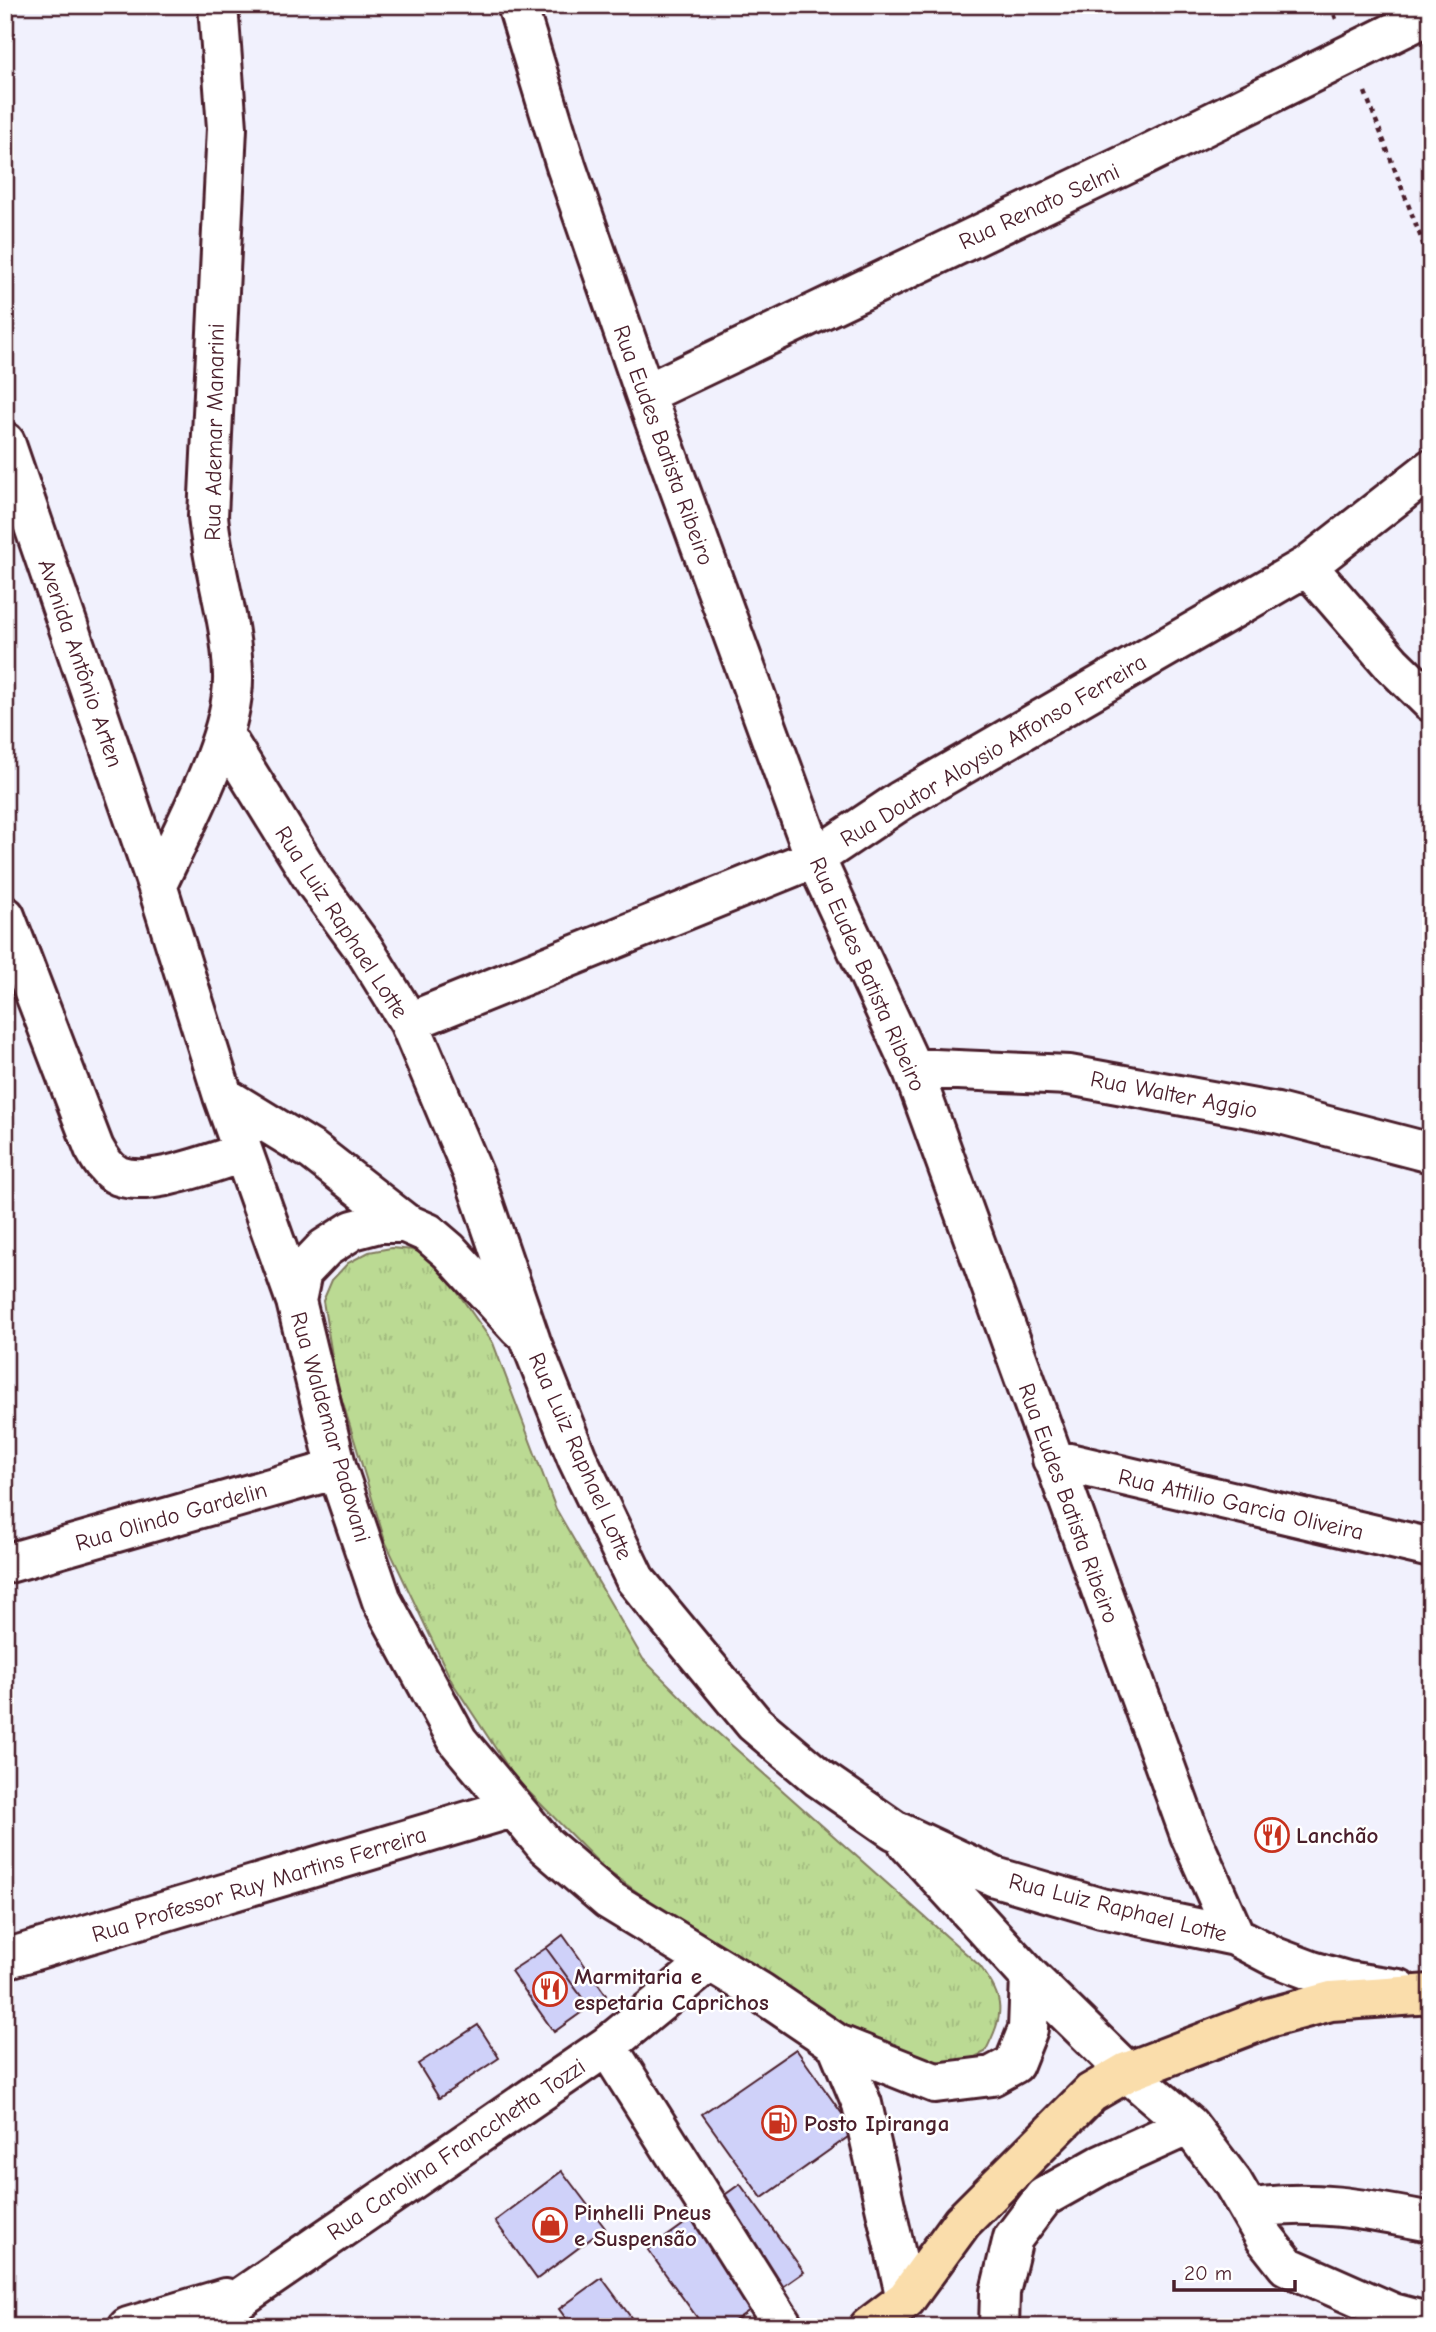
<svg xmlns="http://www.w3.org/2000/svg" width="1436" height="2332" viewBox="0 0 1436 2332" font-family="'Comic Neue',sans-serif">
<style>
.grass{fill:url(#grass-tufts);stroke:#827c5f;stroke-width:2}
.building{fill:#cfd1f9;stroke:#4a1f2b;stroke-width:2}
.lines{fill:none;stroke-linecap:round;stroke-linejoin:round}
.minor-casing{stroke:#4a1f2b;stroke-width:44}
.major-casing{stroke:#4a1f2b;stroke-width:44}
.path{stroke:#4a1f2b;stroke-width:4.5;stroke-dasharray:5 5;stroke-linecap:butt}
.minor{stroke:#fff;stroke-width:38}
.major{stroke:#faddab;stroke-width:38}
.labels{text-anchor:middle;stroke-width:5;stroke-linejoin:round;paint-order:stroke}
.street-label{font-size:23px;fill:#4a1f2b;stroke:#fff}
.poi-label{font-size:23px;font-weight:bold;fill:#4a1f2b;stroke:#fff;text-anchor:start}
</style>
<defs>
<pattern id="grass-tufts" width="24" height="20" patternUnits="userSpaceOnUse" patternTransform="scale(1.75)"><rect width="24" height="20" fill="#bbda93"/><path d="M3 7l-1-3M5 7V3M7 7l1-3M15 17l-1-3M17 17v-4M19 17l1-3" fill="none" stroke="#a2bb7f"/></pattern>
</defs>
<rect width="100%" height="100%" fill="#f1f1fd"/>
<filter id="ink" filterUnits="userSpaceOnUse"><feTurbulence type="fractalNoise" baseFrequency=".0143" numOctaves="2"/><feDisplacementMap in="SourceGraphic" scale="14" xChannelSelector="R" yChannelSelector="G"/><feConvolveMatrix kernelMatrix="1 2 1 2 8 2 1 2 1" color-interpolation-filters="sRGB"/></filter>
<g filter="url(#ink)">
<path class="grass" d="M391,1248l23,2 21,10 58,83 63,166 87,150 67,67 270,240c26,35 24,48 5,86l-25,12 -27,1 -56,-18 -170,-105 -102,-73 -90,-91 -63,-96 -67,-141 -49,-161 -13,-79 9,-21 16,-17 21,-11z"/>
<path class="building" d="M563,1935l43,60 -17,12 -43,-59z
M546,1948l43,59 -35,25 -43,-61z
M478,2025l21,33 -60,40 -21,-34z
M796,2049l59,83 -93,66 -60,-84z
M562,2171l43,57 -68,51 -42,-58z
M740,2184l64,88 -78,55h-22l-56,-77z
M602,2278l36,49h-66l-13,-18z"/>
<g class="lines">
<g class="minor-casing">
<path id="minor" d="M517,5l49,161 79,228 170,464 97,210 278,767 45,101
M645,394l499,-238 287,-142
M5,442l152,443 66,211 73,205 41,168 45,132 76,140 87,104 64,55 151,92 77,52 25,60 44,195
M1307,566l84,97 40,39
M224,735l91,147 49,67 45,73 65,154 57,166 46,116 58,121 119,144 65,55 75,52 101,47 106,31 134,28 40,21 37,14 35,10 52,8
M157,885c26,-57 78,-148 76,-210 -1,-54 -20,-105 -25,-159l19,-388 -9,-123
M5,916l89,232c6,11 13,23 25,28 32,12 92,-14 124,-23
M409,1022l406,-164 85,-57 407,-235 124,-97
M912,1068l157,7 208,38 154,40
M223,1096l90,55 92,72 23,10 21,18 70,77
M296,1301l6,-29 23,-24 28,-18 26,-7h26
M1052,1459l379,89
M5,1564l332,-95
M908,1844l122,133 97,95 62,53 44,58 32,55 22,28 106,47 38,10
M5,1959l507,-151
M837,2044l98,39 57,-7 22,-12 14,-35 2,-52
M607,2046l177,281
M1250,2209c62,-11 119,1 181,13
M128,2327l97,-29
M198,2327l409,-281 101,-83
M999,2327l1,-35 13,-54 31,-41 57,-32 88,-40"/>
</g>
<g class="major-casing">
<path id="major" d="M869,2327l37,-28 56,-77 129,-129 36,-21 141,-54 63,-17 100,-7"/>
</g>
<path class="path" d="M1331,5l5,14
M1365,92l66,172"/>
<use href="#minor" class="minor"/>
<use href="#major" class="major"/>
</g>
</g>
<defs>
<g id="restaurant-ring" transform="scale(1.75)"><circle r="9.5" fill="#fff" stroke="#c8321e" stroke-width="1.5"/><path d="M-5-6h1v4h1v-4h1v4h1v-4h1v5L-1.5 .5V6h-2V.5L-5-1ZM5-6V6H3V1.5H1.5Q1.5-4 5-6Z" fill="#c8321e"/></g>
<g id="fuel-ring" transform="scale(1.75)"><circle r="9.5" fill="#fff" stroke="#c8321e" stroke-width="1.5"/><path d="M-5.5-6h7V0h2V4h1.3V-2.5L3-4.5l.8-.8L6-3V5H2.5V1h-1V6h-7ZM-4.2-4.7v3.2H.2V-4.7Z" fill="#c8321e"/></g>
<g id="shop-ring" transform="scale(1.75)"><circle r="9.5" fill="#fff" stroke="#c8321e" stroke-width="1.5"/><path d="M-5-2.5h2.3a2.7 3.5 0 0 1 5.4 0H5L5.5 6h-11ZM-1.5-2.5h3a1.5 2.3 0 0 0-3 0Z" fill="#c8321e"/></g>
</defs>
<g fill-rule="evenodd">
<use href="#restaurant-ring" x="1272" y="1835"/>
<use href="#restaurant-ring" x="550" y="1989"/>
<use href="#fuel-ring" x="779" y="2123"/>
<use href="#shop-ring" x="550" y="2225"/>
</g>
<g class="labels">
<g class="street-label">
<text transform="translate(1039 206) rotate(-25)" y="8">Rua Renato Selmi</text>
<text transform="translate(214 432) rotate(-89)" y="8">Rua Ademar Manarini</text>
<text transform="translate(664 445) rotate(70)" y="8">Rua Eudes Batista Ribeiro</text>
<text transform="translate(81 663) rotate(71)" y="8">Avenida Antônio Arten</text>
<text transform="translate(993 750) rotate(-31)" y="8">Rua Doutor Aloysio Affonso Ferreira</text>
<text transform="translate(342 922) rotate(57)" y="8">Rua Luiz Raphael Lotte</text>
<text transform="translate(868 974) rotate(66)" y="8">Rua Eudes Batista Ribeiro</text>
<text transform="translate(1174 1094) rotate(11)" y="8">Rua Walter Aggio</text>
<text transform="translate(331 1427) rotate(74)" y="8">Rua Waldemar Padovani</text>
<text transform="translate(581 1456) rotate(66)" y="8">Rua Luiz Raphael Lotte</text>
<text transform="translate(1069 1503) rotate(70)" y="8">Rua Eudes Batista Ribeiro</text>
<text transform="translate(1241 1504) rotate(13)" y="8">Rua Attilio Garcia Oliveira</text>
<text transform="translate(171 1516) rotate(-16)" y="8">Rua Olindo Gardelin</text>
<text transform="translate(259 1884) rotate(-17)" y="8">Rua Professor Ruy Martins Ferreira</text>
<text transform="translate(1118 1907) rotate(14)" y="8">Rua Luiz Raphael Lotte</text>
<text transform="translate(456 2149) rotate(-34)" y="8">Rua Carolina Francchetta Tozzi</text>
</g>
<g class="poi-label">
<text x="1296" y="1843">Lanchão</text>
<text x="574" y="1984">Marmitaria e<tspan x="574" dy="26">espetaria Caprichos</tspan></text>
<text x="804" y="2131">Posto Ipiranga</text>
<text x="574" y="2220">Pinhelli Pneus<tspan x="574" dy="26">e Suspensão</tspan></text>
</g>
</g>
<rect width="1436" height="2332" fill="none" stroke="#fff" stroke-width="28"/>
<rect x="14" y="14" width="1408" height="2304" fill="none" stroke="#4a1f2b" stroke-width="2.5" filter="url(#ink)"/>
<path d="M1174 2280v10h121v-10" fill="none" stroke="#4a1f2b" stroke-width="3.5"/>
<text x="1184" y="2280" font-size="21" fill="#4a1f2b" stroke="#ffffff" stroke-width="5" paint-order="stroke">20 m</text>
</svg>
